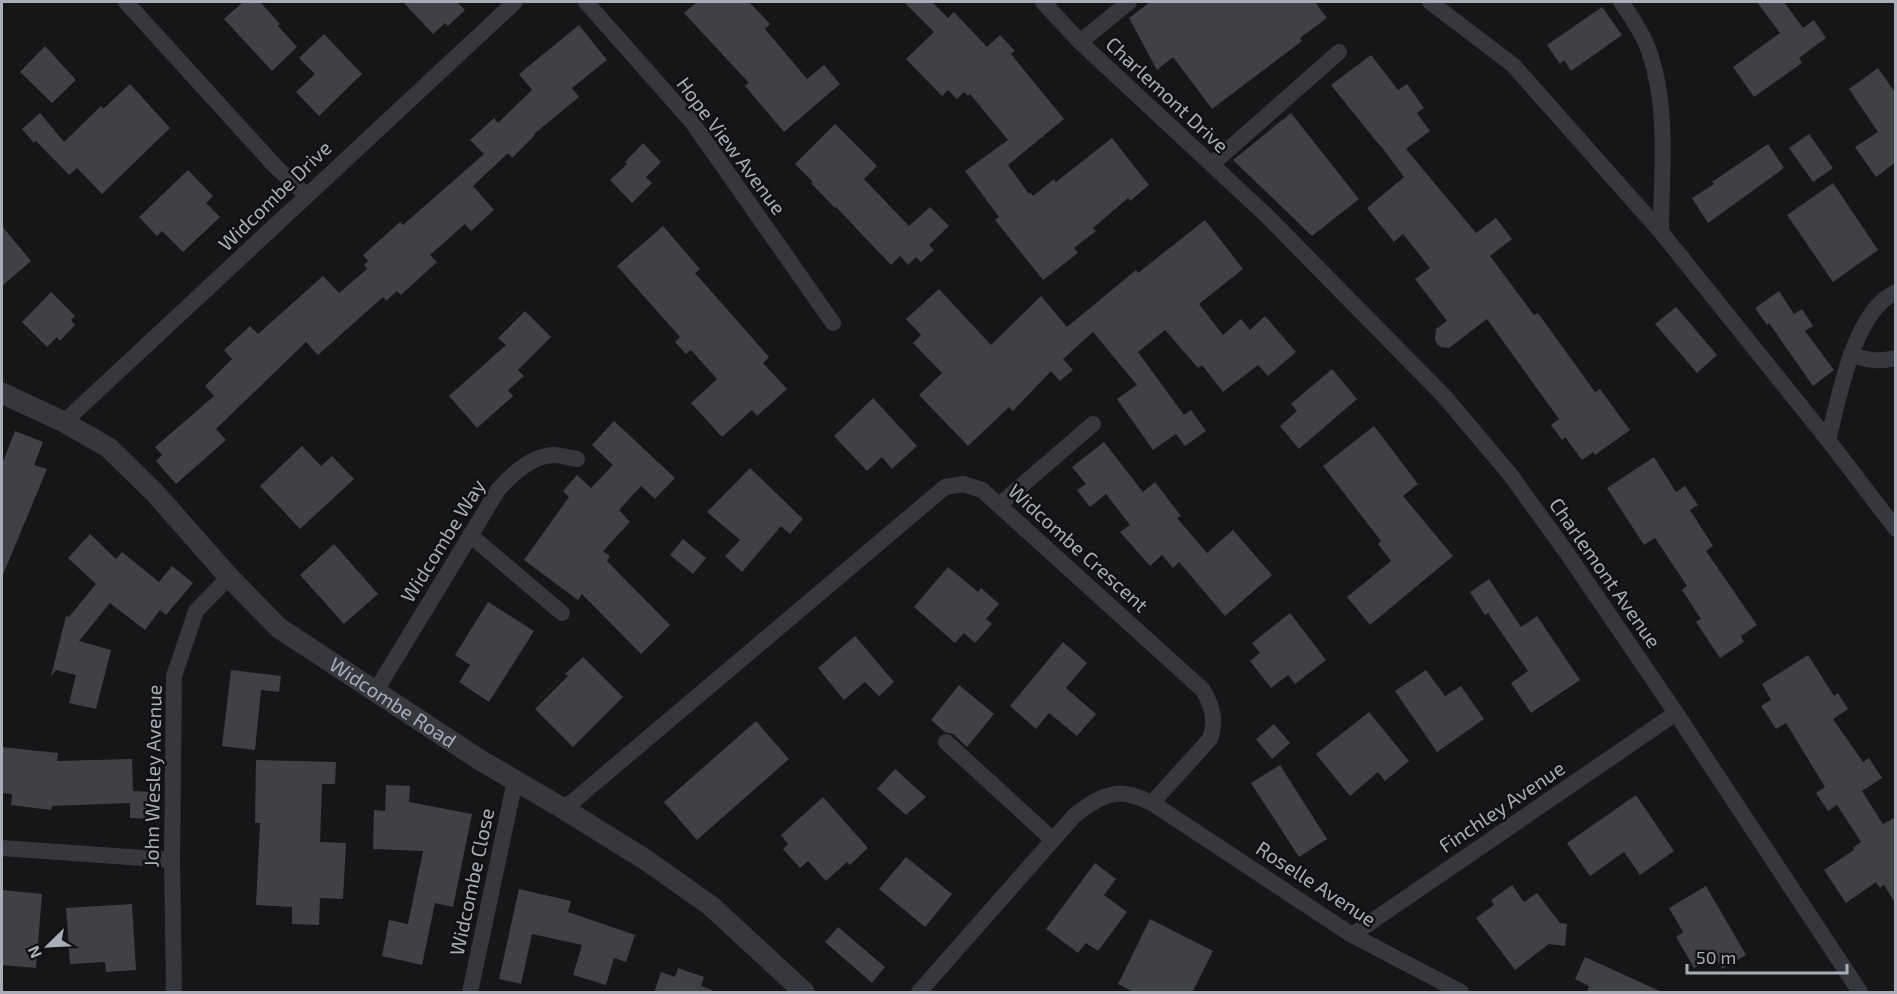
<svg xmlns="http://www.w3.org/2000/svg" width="1897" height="994" viewBox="0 0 1897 994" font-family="'Exo 2',sans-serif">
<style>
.building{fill:#404145}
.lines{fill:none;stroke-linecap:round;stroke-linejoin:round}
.minor{stroke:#37383d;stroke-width:16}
.tertiary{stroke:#37383d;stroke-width:21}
.labels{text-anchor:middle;stroke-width:5;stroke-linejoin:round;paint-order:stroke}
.street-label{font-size:20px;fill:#a8adb8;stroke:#111113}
</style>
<rect width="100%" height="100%" fill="#161618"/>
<path class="building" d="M243,2h17l20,22 -2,2 19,21 -25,24 -48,-52z
M403,2h54l8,8 -17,16 -3,-3 -12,11z
M697,2h52l21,22 -5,5 42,50 17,-14 16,19 -56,48 -39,-46 4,-3 -65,-70z
M904,2h28l16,16 6,-6 33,35 13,-12 15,16 -4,3 53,65 -56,46 21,29 1,-2 3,4 21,-17 2,3 56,-44 37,47 -19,16 -2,-3 -35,30 3,3 -22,17 4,5 -35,27 -48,-60 4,-3 -34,-46 43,-31 -38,-46 -2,2 -4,-4 -7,7 -9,-9 -6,6 -36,-37 28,-27z
M1150,2h165l12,16 -27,20 2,3 -90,68 -39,-52 -16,13 -28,-52z
M1757,2h27l19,26 11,-8 12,18 -27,20 3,5 -48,34 -21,-30 47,-34z
M1602,7l20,28 -51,36 -7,-11 -4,4 -13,-19z
M579,25l28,35 -35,28 7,9 -45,37 1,1 -23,23 -4,-5 -35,33 21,24 -23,21 -6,-7 -35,31 7,7 -36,33 -4,-4 -11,10 -3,-4 -65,58 -12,-13 -90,87 10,11 -50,44 -20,-23 6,-6 -7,-8 59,-51 -9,-10 27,-27 -8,-9 26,-24 8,8 65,-58 16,17 28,-24 -3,-4 4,-4 -5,-6 37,-33 3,3 81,-71 -14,-14 24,-22 4,5 34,-33 -13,-16z
M324,34l38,40 -43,42 -23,-24 19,-18 -16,-16z
M45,46l31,34 -24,23 -32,-31z
M1371,55l27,35 9,-6 17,24 -7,5 13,18 -24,18 70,84 20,-15 16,21 -22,17 44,59 4,-2 57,79 5,-3 30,41 -35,25 -2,-3 -11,8 -17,-23 -3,3 -11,-15 8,-6 -72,-100 -38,29 -8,-1 -4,-3 -2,-5 1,-10 11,-8 -32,-42 15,-11 -27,-34 -9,8 -27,-34 37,-31 -23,-31h-1l-49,-61z
M1878,68l18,26v68l-20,15 -21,-30 23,-15 -29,-43z
M130,84l40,44 -68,66 -25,-26 -8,7 -33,-34 -2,2 -12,-14 18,-16 24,29 37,-36 2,3z
M1291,113l68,86 -47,37 -79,-76z
M835,124l42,42 -13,13 45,47 21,-19 19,19 -20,19 5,5 -13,12 -5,-5 -8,8 -8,-9 -9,9 -55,-58 -1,1 -24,-25 2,-1 -18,-18z
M1809,134l24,34 -20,14 -24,-34z
M643,143l18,19 -15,15 6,6 -20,20 -22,-23 17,-16 -2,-2z
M1768,144l16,24 -76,55 -16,-25 22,-14 -2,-2z
M188,170l25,26 -7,7 14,14 -37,35 -21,-21 -5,5 -18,-19z
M1833,183l45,67 -45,32 -46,-67z
M1205,220l38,49 -44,35 24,31 18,-16 9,11 15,-14 31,36 -28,24 -10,-11 -35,27 -21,-27 -4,3 -33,-38 -27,22 46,63 7,-5 15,21 -21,15 -9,-12 -23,16 -36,-51 20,-14 -44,-53 -30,27 10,11 -13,11 -9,-10 -38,40 -4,-4 -41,39 -49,-51 23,-22 -29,-30 8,-8 -15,-16 33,-30 52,56 50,-49 26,31 69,-57 2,3z
M2,226l29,35 -29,25z
M663,226l37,43 -5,4 74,84 -6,6 24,26 -30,27 -5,-6 -30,27 -31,-34 26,-24 -26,-29 -5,4 -11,-12 5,-5 -63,-71z
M1779,291l15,23 8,-5 11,17 -8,5 29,39 -21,16 -44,-63 -2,2 -12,-17z
M51,292l24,24 -4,4 4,5 -15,16 -3,-4 -10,10 -25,-25z
M1676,307l41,48 -20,18 -42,-49z
M525,311l26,26 -33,33 6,6 -16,14 5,6 -36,32 -28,-32 57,-51 -8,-7z
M1332,369l25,30 -58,50 -19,-23 17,-15 -6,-7z
M873,398l44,48 -25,23 -10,-12 -15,14 -33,-35z
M614,421l61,57 -20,21 -14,-13 -22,24 11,12 -27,29 7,5 -3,5 63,64 -29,29 -59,-60 -4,6 -54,-40 45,-63 -6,-6 14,-16 14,13 22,-23 -21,-20z
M1374,426l44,58 -15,12 50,60 -83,69 -23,-28 44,-36 -13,-17 3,-3 -58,-75z
M15,431l28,11 -9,23 13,4 -45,108v-113z
M1104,442l39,50 12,-10 26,34 -4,2 30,35 26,-23 39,45 -47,41 -46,-54 -6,6 -11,-13 -12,11 -30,-34 10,-7 -24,-31 -16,13 -13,-17 9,-6 -14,-17z
M302,446l19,20 11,-10 22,23 -54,50 -40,-43z
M1654,457l22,35 9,-6 13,19 -8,5 23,36 -7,5 51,74 -16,11 3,6 -24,16 -24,-36 5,-3 -19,-29 5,-4 -32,-48 -11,7 -37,-57z
M750,468l53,51 -13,15 -9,-8 -39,46 -17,-16 15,-16 -33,-28z
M90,534l26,25 6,-7 37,30 13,-16 21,17 -27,32 -6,-5 -15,20 -35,-27 -31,38 32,9 -15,59 -27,-6 7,-28 -20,-5 -5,6 15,-60 3,1 27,-33 -28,-26z
M683,539l23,19 -13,16 -23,-19z
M334,544l44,50 -34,30 -44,-49z
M948,567l30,25 3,-4 18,16 -13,15 6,5 -17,19 -11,-10 -9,10 -41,-36z
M1489,579l32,48 16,-11 43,64 -49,33 -20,-30 17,-12 -40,-58 -3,2 -15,-23z
M488,602l46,29 -45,71 -30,-20 11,-17 -15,-10z
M1290,613l36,47 -31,24 -7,-9 -17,13 -21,-27 10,-8 -8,-10z
M855,636l39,46 -15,14 -14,-14 -21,18 -26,-32z
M1063,642l24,21 -21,25 30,26 -19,22 -28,-23 -13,16 -26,-23z
M1808,655l26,41 4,-3 10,16 -15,10 30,43 6,-4 13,20 -20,13 21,33 13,-7v87l-12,-19 -4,3 -4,-6 -30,21 -22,-33 30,-20 -1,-2 8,-6 -24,-37 -9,6 -12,-18 9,-6 -39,-64 -10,6 -15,-23 10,-6 -9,-16z
M583,657l40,40 -50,50 -38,-38 33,-33 -3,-2z
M231,670l50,6 -2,16 -18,-2 -6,60 -33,-4z
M1426,670l19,26 16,-10 23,33 -47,33 -42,-61z
M959,685l35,29 -27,33 -14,-13 -8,-2 -14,-12z
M1369,712l40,49 -24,20 -7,-9 -28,24 -34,-42z
M756,721l33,38 -92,81 -33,-38z
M1274,724l16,19 -18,16 -16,-20z
M2,747l56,6 -1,8 75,-2 1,32 18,1v27l-21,-1v-15l-78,3 -1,4 -40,-5 1,-11 -10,-1z
M256,760l80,2 -1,22h-13l-2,58 26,1 -3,56 -23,-1 -1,27 -27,-1v-17l-36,-2 4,-82h-5z
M1280,765l47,74 -28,18 -48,-74z
M895,769l31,28 -20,18 -29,-26z
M386,785l24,1 -1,16 63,12 -19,93 -18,-4 -13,62 -40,-9 7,-36 19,4 15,-73 -50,-2 1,-39 11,1z
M1636,795l38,56 -34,24 -16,-23 -34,24 -23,-33z
M823,797l45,51 -18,17 -3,-3 -21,19 -18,-20 -8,7 -17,-19 5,-5 -7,-9z
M906,857l46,37 -27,33 -46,-38z
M1095,863l21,16 -12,16 23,17 -29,39 -12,-8 -8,10 -32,-24z
M1512,885l12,17 13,-9 23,30 7,1 -2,22 -16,-2 -34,26 -39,-52 18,-13 -3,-5z
M1706,886l40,69 -24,14 -6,-11 -13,8 -1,-2 -8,4 -18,-31 7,-5 -14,-24z
M519,889l52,12 -3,11 67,23 -9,27 -12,-4 -8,27 -33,-10 9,-30 -50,-11 -11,50 -22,-5z
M2,890l40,4 -6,74 -34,-3z
M132,904l4,66 -30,2 -1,-10 -35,2 -4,-56z
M1150,919l63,32 -21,42h-57l-17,-9z
M838,927l47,40 -13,16 -47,-41z
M1585,957l79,36h-77l2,-7 -14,-7z
M678,968l26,9 -3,9 11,4 -1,3h-57l7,-21 14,5z"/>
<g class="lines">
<path class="minor" d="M126,2l149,164 31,29
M586,2l106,120 141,201
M1043,2l37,40 187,174 177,180 65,77 58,80 109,160 184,279
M1430,2l83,63 148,167 167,208 68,89
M1621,2c11,16 23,33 29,52 19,56 11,120 11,178
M1080,42l49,-40
M1212,164l127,-112
M1851,354c16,7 28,8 45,4
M64,422l451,-420
M1828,440c11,-41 25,-129 68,-148
M999,505l94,-81
M470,535l92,78
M375,692l123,-202c14,-16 33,-34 55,-35 8,0 17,3 24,4
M946,742l107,98
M1152,803l200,132 109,57
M564,809l381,-322 18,-3 19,6 221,200c10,17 13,31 7,49l-58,64c-7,-3 -15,-7 -22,-8 -21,-6 -41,9 -56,21l-155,176
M2,848l170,12
M1352,935l324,-222
M174,992l-2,-132 2,-184 22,-65 33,-34
M470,992l45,-211"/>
<path class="tertiary" id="s1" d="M2,393l62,29 45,26 46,45 74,84 50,51 201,132 84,49 82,51 65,46 93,86"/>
</g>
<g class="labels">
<g class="street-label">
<text transform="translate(1167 95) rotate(43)" y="7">Charlemont Drive</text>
<text transform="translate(731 146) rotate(53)" y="7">Hope View Avenue</text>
<text transform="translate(275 196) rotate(-44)" y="7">Widcombe Drive</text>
<text transform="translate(443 541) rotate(-58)" y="7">Widcombe Way</text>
<text transform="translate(1078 548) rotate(42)" y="7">Widcombe Crescent</text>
<text transform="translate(1605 573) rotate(55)" y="7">Charlemont Avenue</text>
<text dy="7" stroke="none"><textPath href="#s1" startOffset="504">Widcombe Road</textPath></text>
<text transform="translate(153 776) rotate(-89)" y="7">John Wesley Avenue</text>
<text transform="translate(1502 807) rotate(-34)" y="7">Finchley Avenue</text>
<text transform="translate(472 882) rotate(-78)" y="7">Widcombe Close</text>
<text transform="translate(1316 884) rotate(33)" y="7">Roselle Avenue</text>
</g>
</g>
<rect width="1897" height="994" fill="none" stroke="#a8adb8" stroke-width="6"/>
<g transform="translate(48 946) rotate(246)" stroke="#111113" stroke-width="4.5" paint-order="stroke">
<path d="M0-4.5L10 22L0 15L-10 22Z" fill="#a8adb8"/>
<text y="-9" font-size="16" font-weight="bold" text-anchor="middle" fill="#a8adb8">N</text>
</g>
<path d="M1687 964v9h160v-9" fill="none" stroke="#a8adb8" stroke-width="3"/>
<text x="1696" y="964" font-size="18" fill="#a8adb8" stroke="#111113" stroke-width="4.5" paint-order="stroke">50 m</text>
</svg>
